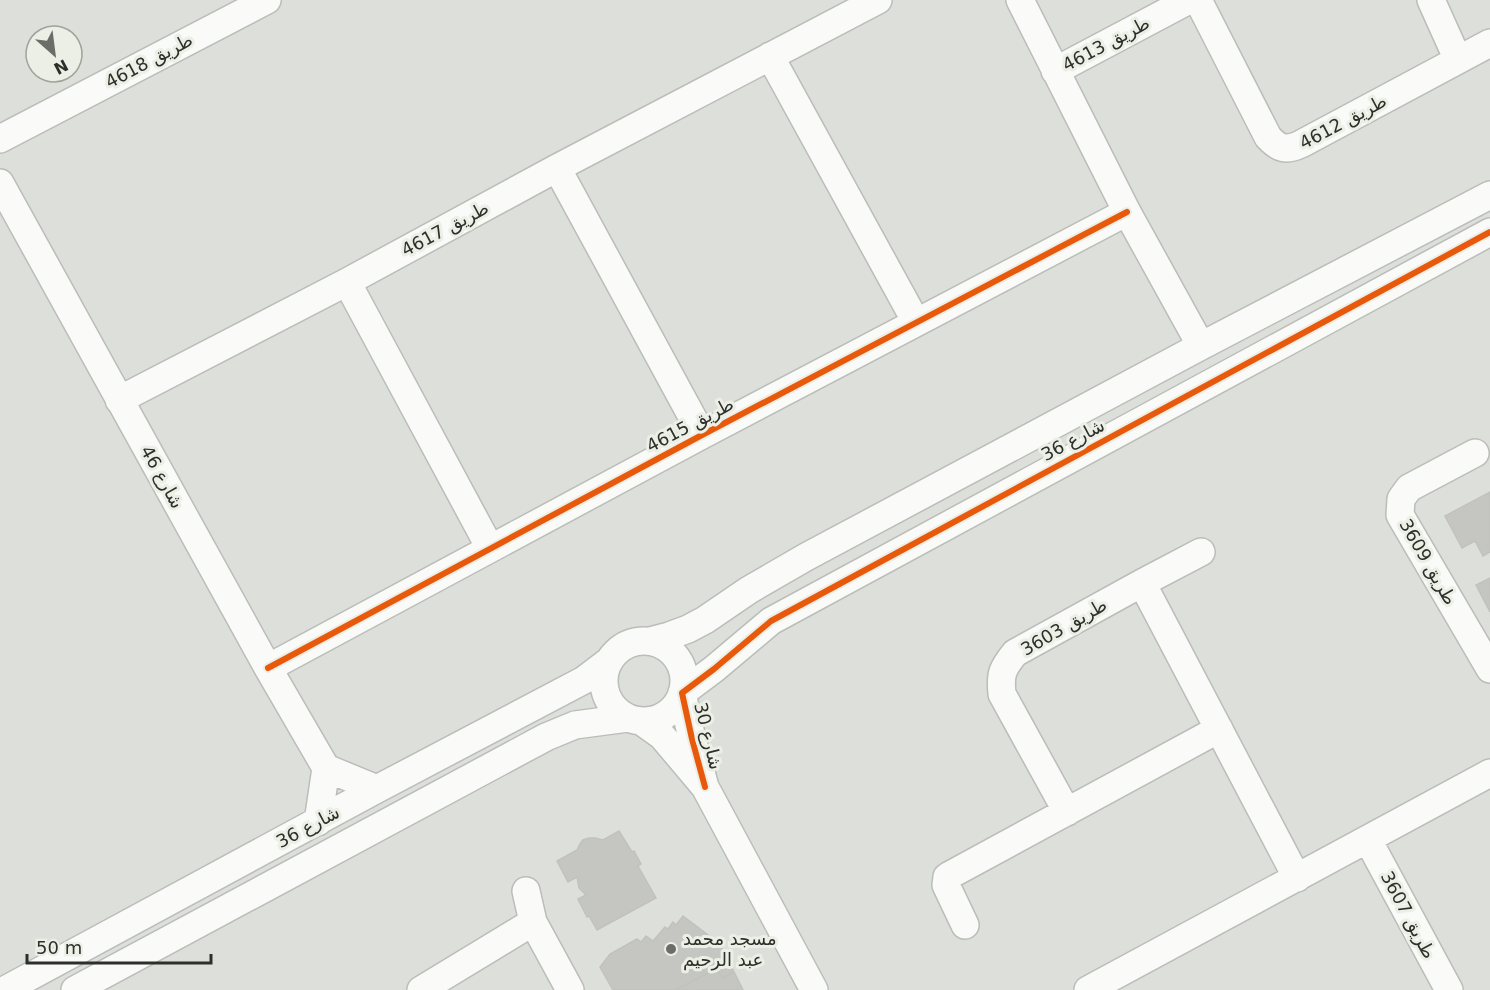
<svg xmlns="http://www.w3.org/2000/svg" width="1490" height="990" viewBox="0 0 1490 990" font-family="'DejaVu Sans',Cairo,sans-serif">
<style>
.building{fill:#c5c6c2;stroke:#c1c2bd;stroke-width:1.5}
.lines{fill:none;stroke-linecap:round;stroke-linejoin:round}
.minor-casing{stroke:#bbbdb9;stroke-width:30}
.minor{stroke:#fafaf9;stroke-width:27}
.cycleway-casing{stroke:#ecefe5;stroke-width:10}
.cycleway{stroke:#e8590c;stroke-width:6}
.poi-dot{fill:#6b6d68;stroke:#ecefe5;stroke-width:2}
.labels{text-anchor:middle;stroke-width:6;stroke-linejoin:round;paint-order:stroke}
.street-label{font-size:18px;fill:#2d2f2b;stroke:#ecefe5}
.poi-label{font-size:18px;fill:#2d2f2b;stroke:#ecefe5;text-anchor:start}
</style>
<rect width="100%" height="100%" fill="#dde0da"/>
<path class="building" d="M1490,492v60l-7,4 -8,-15 -13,7 -17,-32z
M1490,578v34l-14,-27z
M619,831l13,21 2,-1 7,13 -3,2 18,32 -59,32 -8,-14 -2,1 -9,-18 8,-4 -7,-7 -2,-11 -9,5 -11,-21 20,-11 3,-6 3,-4 6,-2h6l8,2z
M683,916l37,28 14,28 -12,6 -5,-10 -41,22h-63l-13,-23 10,-13 27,-15 4,3 5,-6 7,5 12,-14 3,2 5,-7 3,3z
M717,968l5,10 12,-6 9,18h-67z"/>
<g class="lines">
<g class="minor-casing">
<path id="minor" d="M1020,0l107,212 74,134
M1198,0l70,137c11,12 18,14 33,7l189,-101
M1431,0l27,60
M770,56l146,266
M1055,71l134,-71
M0,139l267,-139
M557,168l145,267
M0,183l268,485 58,100 51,21
M347,282l143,266
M119,400l228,-118 210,-114 321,-168
M1475,453l-66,35 -8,11 -1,16 90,154
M1142,583l155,295
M650,641l19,-5 19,-7 17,-9 44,-30 57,-33 395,-211 289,-151
M604 681a40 40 0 1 1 80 0a40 40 0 1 1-80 0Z
M268,668l434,-233 425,-223
M641,721l21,15 43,51 109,203
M705,787l-13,-48 -10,-46 32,-24 57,-48 719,-389
M1067,812l-65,-118c-2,-20 0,-25 13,-41l127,-70 59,-31
M318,822l8,-54
M1368,840l81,150
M526,891l7,31 37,68
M965,925l-19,-40 1,-8 3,-2 269,-146
M5,990l372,-201 207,-109 25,-19
M75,990l471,-253 29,-12 53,-7
M421,990l112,-68
M1088,990l402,-217"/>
</g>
<use href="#minor" class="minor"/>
<g class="cycleway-casing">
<path id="cycleway" d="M268,668l434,-233 425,-223
M705,787l-13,-48 -10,-46 32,-24 57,-48 719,-389"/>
</g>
<use href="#cycleway" class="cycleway"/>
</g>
<circle class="poi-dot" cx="671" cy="949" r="6"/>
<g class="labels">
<g class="street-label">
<text transform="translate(1106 44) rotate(-28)" y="6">طريق 4613</text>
<text transform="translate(149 61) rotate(-28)" y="6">طريق 4618</text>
<text transform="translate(1343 122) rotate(-28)" y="6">طريق 4612</text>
<text transform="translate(445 229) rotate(-28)" y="6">طريق 4617</text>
<text transform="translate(690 425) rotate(-28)" y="6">طريق 4615</text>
<text transform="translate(1073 440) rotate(-28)" y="6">شارع 36</text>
<text transform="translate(162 477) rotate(61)" y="6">شارع 46</text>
<text transform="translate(1428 562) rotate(60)" y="6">طريق 3609</text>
<text transform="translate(1064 627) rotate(-30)" y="6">طريق 3603</text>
<text transform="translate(708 736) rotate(76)" y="6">شارع 30</text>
<text transform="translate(308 827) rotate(-28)" y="6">شارع 36</text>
<text transform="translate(1408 915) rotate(62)" y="6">طريق 3607</text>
</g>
<g class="poi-label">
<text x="683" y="945">مسجد محمد<tspan x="683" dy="21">عبد الرحيم</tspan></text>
</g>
</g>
<g transform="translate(54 54) rotate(152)"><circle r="28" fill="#ecefe5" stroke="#a0a29b" stroke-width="1.5"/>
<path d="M0-4.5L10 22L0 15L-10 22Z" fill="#6b6d68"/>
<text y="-9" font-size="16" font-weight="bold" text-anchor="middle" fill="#2d2f2b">N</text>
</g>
<path d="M27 954v9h184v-9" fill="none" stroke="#2d2f2b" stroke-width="3"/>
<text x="36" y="954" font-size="18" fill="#2d2f2b" stroke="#ecefe5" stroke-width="4.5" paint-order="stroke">50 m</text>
</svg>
